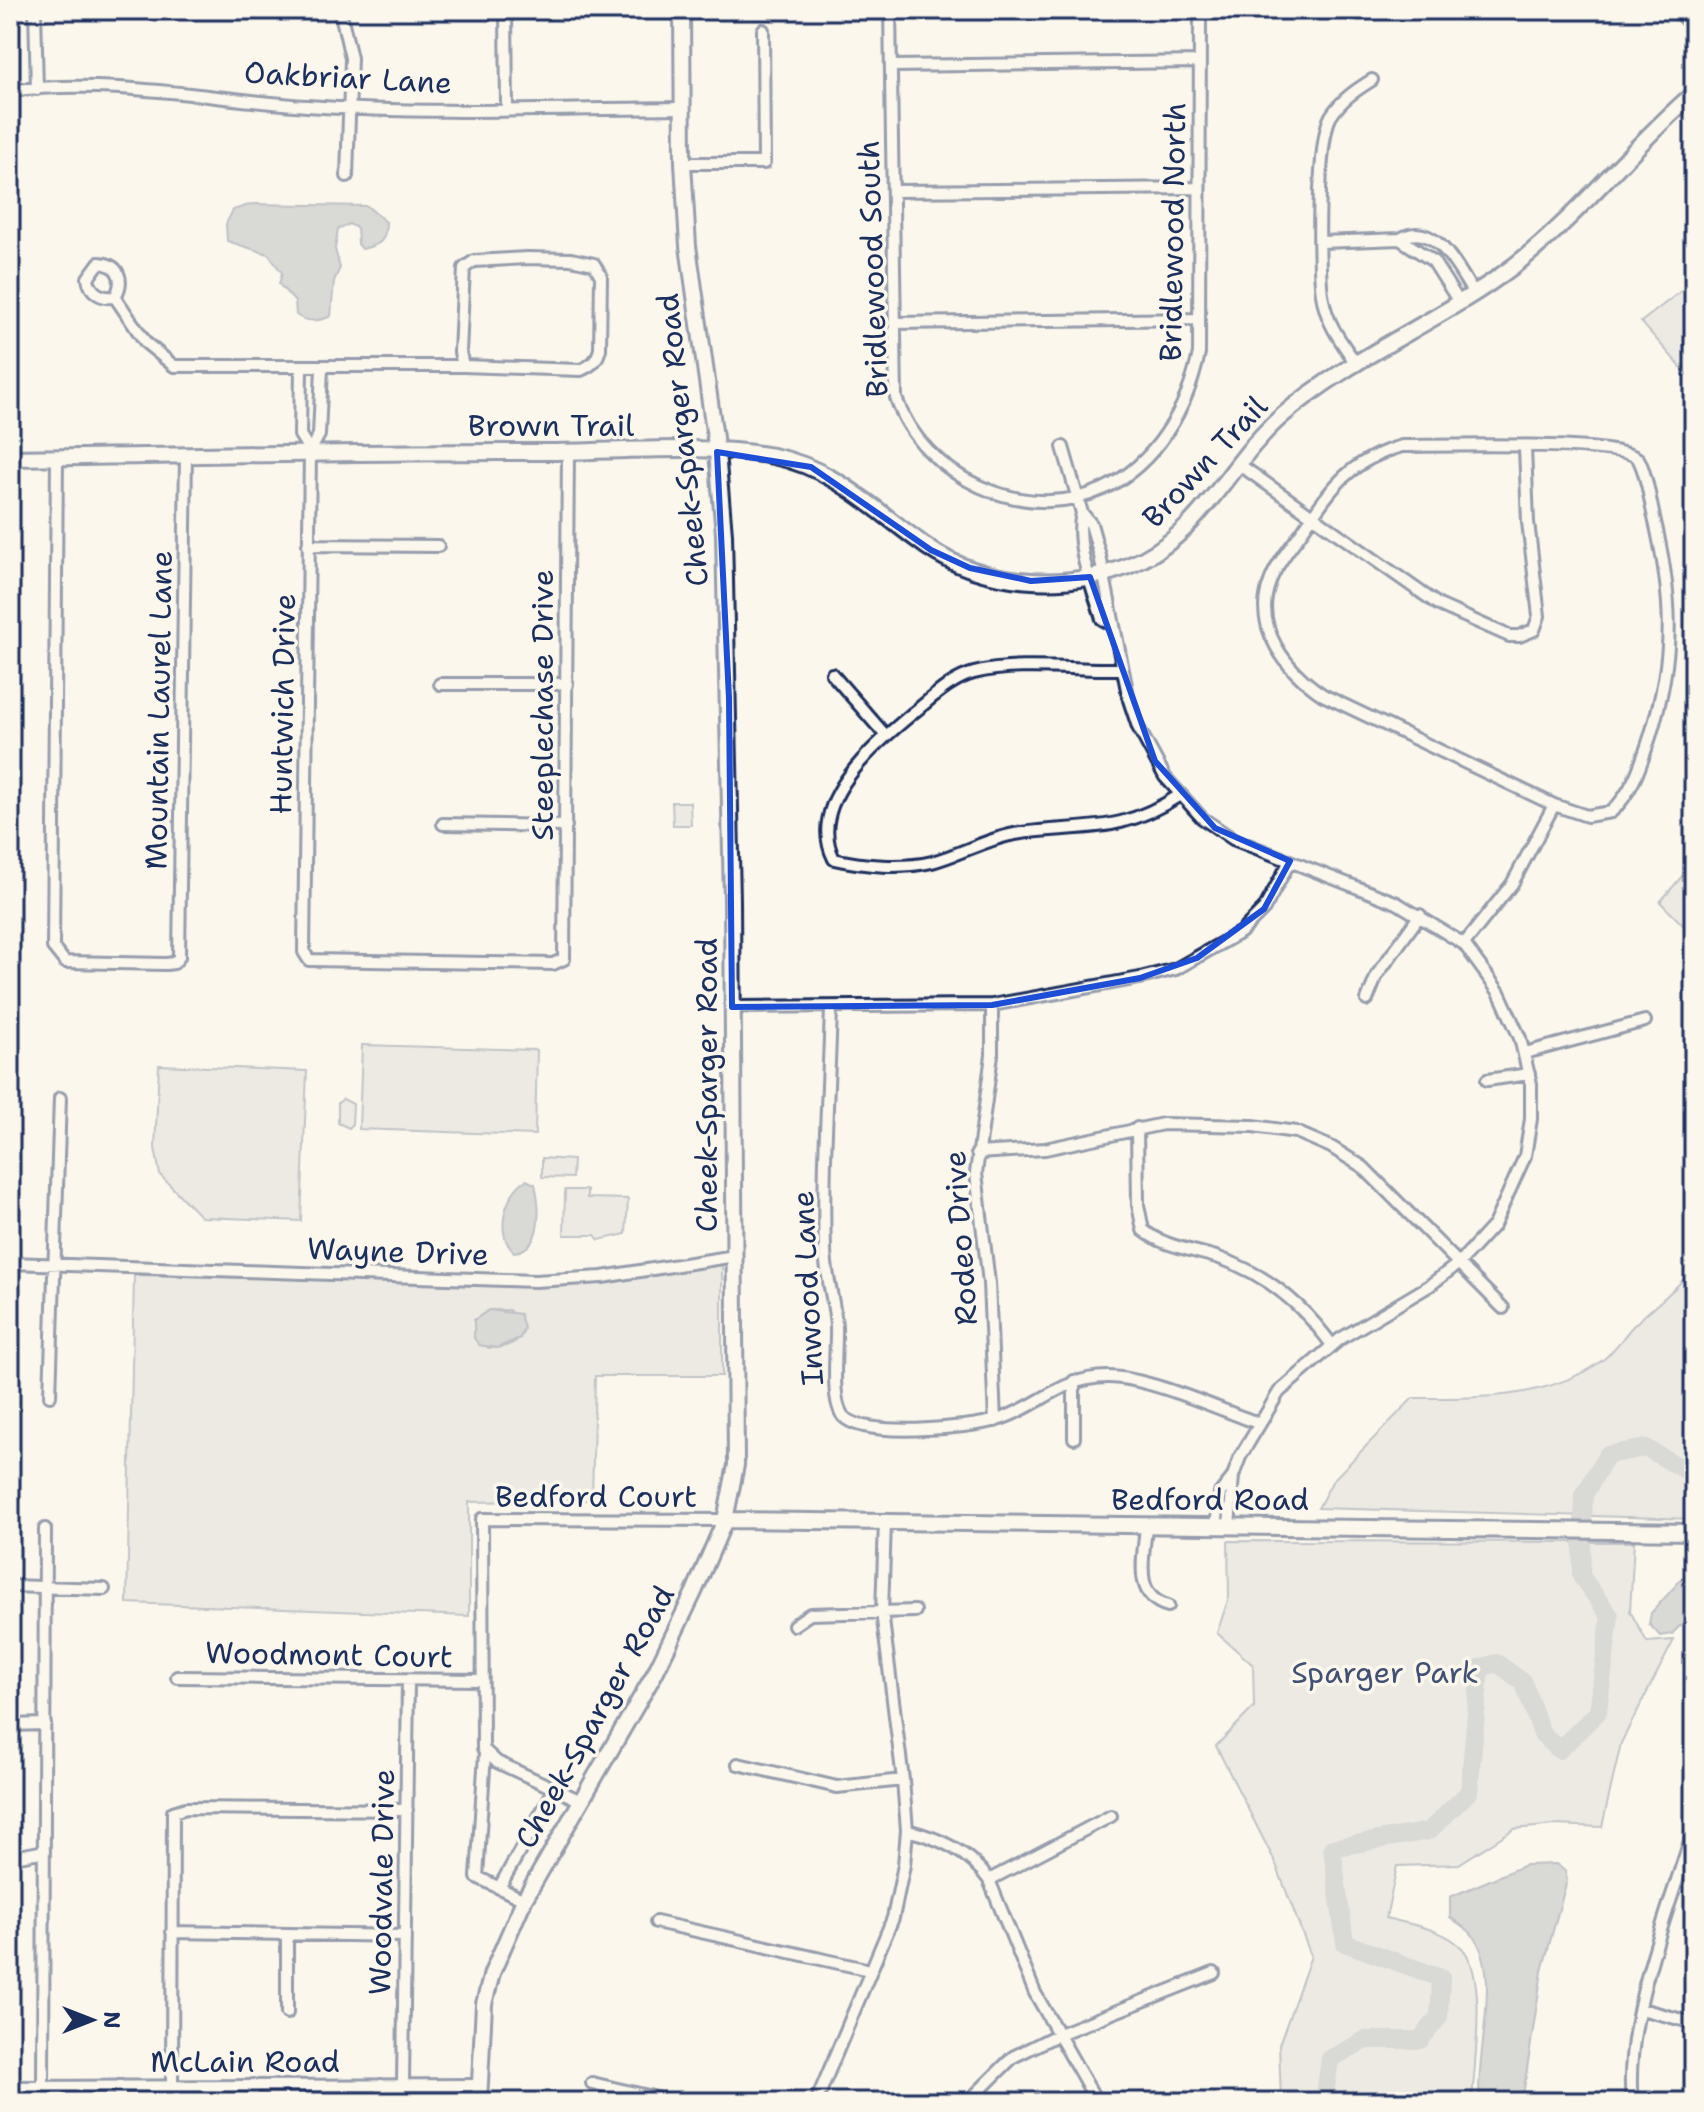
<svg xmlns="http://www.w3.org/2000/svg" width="1704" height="2112" viewBox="0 0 1704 2112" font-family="'Shantell Sans',sans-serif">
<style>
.green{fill:#dadad7;stroke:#7a849a;stroke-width:2;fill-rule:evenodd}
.water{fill:#afb3bb;stroke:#747e96;stroke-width:2}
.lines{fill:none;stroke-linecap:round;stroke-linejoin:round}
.river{stroke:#afb3bb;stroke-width:18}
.street-casing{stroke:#1b2f5e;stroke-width:16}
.secondary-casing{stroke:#1b2f5e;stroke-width:20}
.primary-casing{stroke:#1b2f5e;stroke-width:22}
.street{stroke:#fbf7ec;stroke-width:10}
.secondary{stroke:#fbf7ec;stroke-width:14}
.primary{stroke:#fbf7ec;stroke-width:16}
.marked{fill:none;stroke:#1d4ed8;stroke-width:6;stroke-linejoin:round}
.labels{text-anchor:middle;stroke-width:7;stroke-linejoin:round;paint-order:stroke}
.street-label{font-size:30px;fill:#1b2f5e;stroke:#fbf7ec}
.park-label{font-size:30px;fill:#415176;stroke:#fbf7ec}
</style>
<rect width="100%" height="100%" fill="#fbf7ec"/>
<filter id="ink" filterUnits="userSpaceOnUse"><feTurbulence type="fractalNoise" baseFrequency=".0125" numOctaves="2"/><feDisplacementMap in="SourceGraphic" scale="16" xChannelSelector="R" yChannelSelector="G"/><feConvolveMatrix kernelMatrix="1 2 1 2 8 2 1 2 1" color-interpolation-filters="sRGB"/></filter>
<g filter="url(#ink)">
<path class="green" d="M1694,281v101l-53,-60z
M672,802h18l1,23h-18z
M1694,862v74l-34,-34z
M362,1045l175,5 -2,85 -176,-6z
M159,1065l148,6 -6,150 -100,-4 -41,-42 -5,-27z
M343,1099l10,5 -1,21 -3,3 -11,-5v-20z
M542,1158l31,2 -1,18 -30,-1z
M565,1190h22v8l41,1 -2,35 -27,6 -4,-5h-31z
M722,1264v112h-127l-3,124 -123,2v114l-342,-13 7,-328 436,10 39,-2zM489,1310h20l15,18c-4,16 -20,20 -35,20l-15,-10v-18z
M1694,1265v254l-376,-11 15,-28 80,-82c65,0 136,2 191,-39 11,-9 19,-22 29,-33 20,-20 45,-36 61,-61z
M1228,1541l406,1 -4,69 17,31 27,-2 -53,103 -19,84 -47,-2 -41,4 -55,35 -62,2 -11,52c25,7 57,10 76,30 26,28 12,116 10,154h-191l-2,-57 32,-89 -36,-94 -59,-116 38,-39 -1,-42 -36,-32 12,-36z"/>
<path class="water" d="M252,204l115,2 19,16c0,20 -6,23 -24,27l-4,-5 -1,-16 -8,-4 -11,5 -3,20 5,19 -6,13 -3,35c-11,5 -24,7 -35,-1l-1,-13 -16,-18 3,-11 -14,-19 -41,-13 -1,-17 7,-14z
M526,1180l9,4c5,21 9,65 -21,68 -20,-17 -9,-60 12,-72z
M489,1310l31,4 4,14 -4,10 -23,10 -18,-3 -5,-7v-18z
M1694,1565v46l-22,23 -12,2 -11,-12 2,-11z
M1556,1864l9,7 2,9 -25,91 -20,131h-42c-6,-47 25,-132 -10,-170 -6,-5 -14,-10 -20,-15v-20l75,-32z"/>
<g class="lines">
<path class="river" d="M1324,2102l6,-43 35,-19h55l19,-23 2,-39 -96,-35 -13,-95 97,-17 40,-39 11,-124 17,-5 26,19 19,52 17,16 39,-38 12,-96 -29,-40 3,-81 23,-40 39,-7 48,27"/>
<g class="street-casing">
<path id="street" d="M35,10l2,79
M340,10l11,48 -4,118
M506,10l1,99
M890,10l6,388c27,79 128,127 207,91 53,-25 85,-81 96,-136l1,-343
M892,66l308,-4
M10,91c99,-13 198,8 297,15 124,9 251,3 376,2
M683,163h81l-1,-133
M895,191l304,-3
M1400,239l33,22 26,41
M1322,242l78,-3c35,-21 58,30 74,55
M527,258l44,1 23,5 7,12 -1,73c-3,12 -8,16 -19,21l-118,-4 -3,-14 4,-84 10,-7z
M99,263c20,1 26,17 16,34 -14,2 -25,-5 -27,-19z
M115,297l31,46 28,23h289
M894,323l305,-4
M1357,365c-14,-21 -29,-39 -34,-65 -6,-29 -6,-161 8,-184 11,-17 25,-26 41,-36
M301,367l-1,68 10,16
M322,368l-3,67 -9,16 -6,501 5,8 244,4 11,-5 4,-507
M1402,446c34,0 225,-6 237,14 8,16 10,35 14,53 20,83 23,141 -3,224 -9,27 -17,55 -39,75l-24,4 -33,-11 -231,-110c-36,-24 -71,-67 -53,-113 6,-18 22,-36 33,-52 30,-44 46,-69 99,-84z
M1063,447l19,66 9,11 9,32 29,144 9,27 27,50 37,41 31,21 164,64 67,41 35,48 21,46 11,46v35l-6,37 -31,69 -35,38 -30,23 -89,53 -61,53 -39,65 -7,19 -4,51
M57,458l-4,489 12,15 101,2 8,-1 5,-6 7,-501
M1240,465l199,140 70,31h10l15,-6 5,-14 -11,-94 -3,-74
M1082,513c-8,33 11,74 20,106l9,5
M308,545l130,1
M1122,669c-44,1 -107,-7 -148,4 -23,6 -42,25 -61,40 -37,31 -108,89 -79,146 30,7 68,10 98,3 30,-8 58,-25 89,-29 67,-9 97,2 159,-38
M832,674l54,62
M440,684h127
M443,824l123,2
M1464,944l48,-60 42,-79
M1367,1000l10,-25 43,-60
M992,1005v50l-16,118 13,110 6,138
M732,1007l260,-2 148,-27 36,-9 65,-37 23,-23 26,-48
M831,1007c-2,80 -9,162 -6,242 0,26 10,52 11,78 1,22 -6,73 7,89 20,23 125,12 154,4 41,-12 63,-43 111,-43 40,0 110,32 150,46
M1525,1053l120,-32
M1487,1080l42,-6
M1137,1128l1,77 5,25c21,17 51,20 76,28 48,16 84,47 113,87
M977,1153l68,-4 118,-25 90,2 43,6 35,15 32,20 140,141
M10,1263l525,18 67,-4 133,-21
M50,1396l10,-298
M1074,1438v-57
M1146,1526c-2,30 -14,70 22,80
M1216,1527l4,-34 12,-15
M10,1586l94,3
M794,1625l16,-11 105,-3
M177,1677l304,3
M10,1725l35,-1
M485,1753l-8,124 47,23
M738,1764l99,23 66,-7
M581,1801l-84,-39 -14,-13 -1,-230 243,1
M907,1830c34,9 61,21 82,50l46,113 62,109
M10,1858l34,-7
M989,1880l122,-64
M499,1888l56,-100
M656,1922l214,48
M172,1932l233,4
M287,1934v79
M1641,2009l53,14
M592,2083l82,19
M381,2085v17
M403,2085l5,-405
M120,2086v16
M172,2086l1,-274 13,-4 221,2
M10,2087l470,-2
M43,2087l2,-558
M253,2102v-17
M816,2102l77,-184 11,-53 3,-35 -4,-50 -21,-168 3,-90
M968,2102l45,-45 46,-23 155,-61
M1632,2102c-9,-81 38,-196 62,-274"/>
</g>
<g class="secondary-casing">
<path id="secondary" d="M10,458c178,-2 356,-7 534,-6 74,0 155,-9 229,4 62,12 104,56 154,91 56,39 139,44 201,19 74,-29 99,-103 155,-151 70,-60 159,-94 232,-150 65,-50 116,-118 179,-172
M725,1520l969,12
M479,2102l5,-98 8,-31 32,-73 131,-227 39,-81 31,-72 11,-55 -4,-565 -8,-366 -7,-82 -29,-206 -5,-83 -1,-153"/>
</g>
<g class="primary-casing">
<path id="primary" d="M1680,10l14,14"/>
</g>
<use href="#street" class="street"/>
<use href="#secondary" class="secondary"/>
<use href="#primary" class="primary"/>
</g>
</g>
<path d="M0 0H1704V2112H0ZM717,452l94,15 120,83 39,18 61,13 59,-4 65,184 60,67 75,33 -26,48 -67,49 -57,20 -148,27 -260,2 -3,-309z" fill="#fbf7ec" fill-opacity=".55" fill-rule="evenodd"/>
<path class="marked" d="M717,452l94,15 120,83 39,18 61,13 59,-4 65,184 60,67 75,33 -26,48 -67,49 -57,20 -148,27 -260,2 -3,-309z"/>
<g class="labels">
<g class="street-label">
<text transform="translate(348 78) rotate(3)" y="10">Oakbriar Lane</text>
<text transform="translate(1173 232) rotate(-89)" y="10">Bridlewood North</text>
<text transform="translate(873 269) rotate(-92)" y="10">Bridlewood South</text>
<text x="551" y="436">Brown Trail</text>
<text transform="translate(683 440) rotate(-96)" y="10">Cheek-Sparger Road</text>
<text transform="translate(1205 462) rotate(-47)" y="10">Brown Trail</text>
<text transform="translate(283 704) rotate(-89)" y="10">Huntwich Drive</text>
<text transform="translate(543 705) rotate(-90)" y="10">Steeplechase Drive</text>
<text transform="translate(159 710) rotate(-89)" y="10">Mountain Laurel Lane</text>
<text transform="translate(707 1085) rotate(-90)" y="10">Cheek-Sparger Road</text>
<text transform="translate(961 1238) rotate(-94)" y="10">Rodeo Drive</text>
<text transform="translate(398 1252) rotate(2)" y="10">Wayne Drive</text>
<text transform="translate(808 1288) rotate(-93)" y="10">Inwood Lane</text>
<text x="596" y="1507">Bedford Court</text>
<text x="1210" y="1510">Bedford Road</text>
<text transform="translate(329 1655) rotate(1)" y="10">Woodmont Court</text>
<text transform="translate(595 1717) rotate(-61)" y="10">Cheek-Sparger Road</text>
<text transform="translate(382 1882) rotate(-89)" y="10">Woodvale Drive</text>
<text x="245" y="2072">McLain Road</text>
</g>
<g class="park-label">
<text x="1385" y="1683">Sparger Park</text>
</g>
</g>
<rect width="1704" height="2112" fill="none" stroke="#fbf7ec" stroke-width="40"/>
<rect x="20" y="20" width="1664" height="2072" fill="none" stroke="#1b2f5e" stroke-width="3" filter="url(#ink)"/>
<g transform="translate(92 2020) rotate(90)" stroke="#fbf7ec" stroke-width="6" paint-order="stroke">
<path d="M0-6L14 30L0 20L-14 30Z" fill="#1b2f5e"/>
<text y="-12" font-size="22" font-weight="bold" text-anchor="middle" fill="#1b2f5e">N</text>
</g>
</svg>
